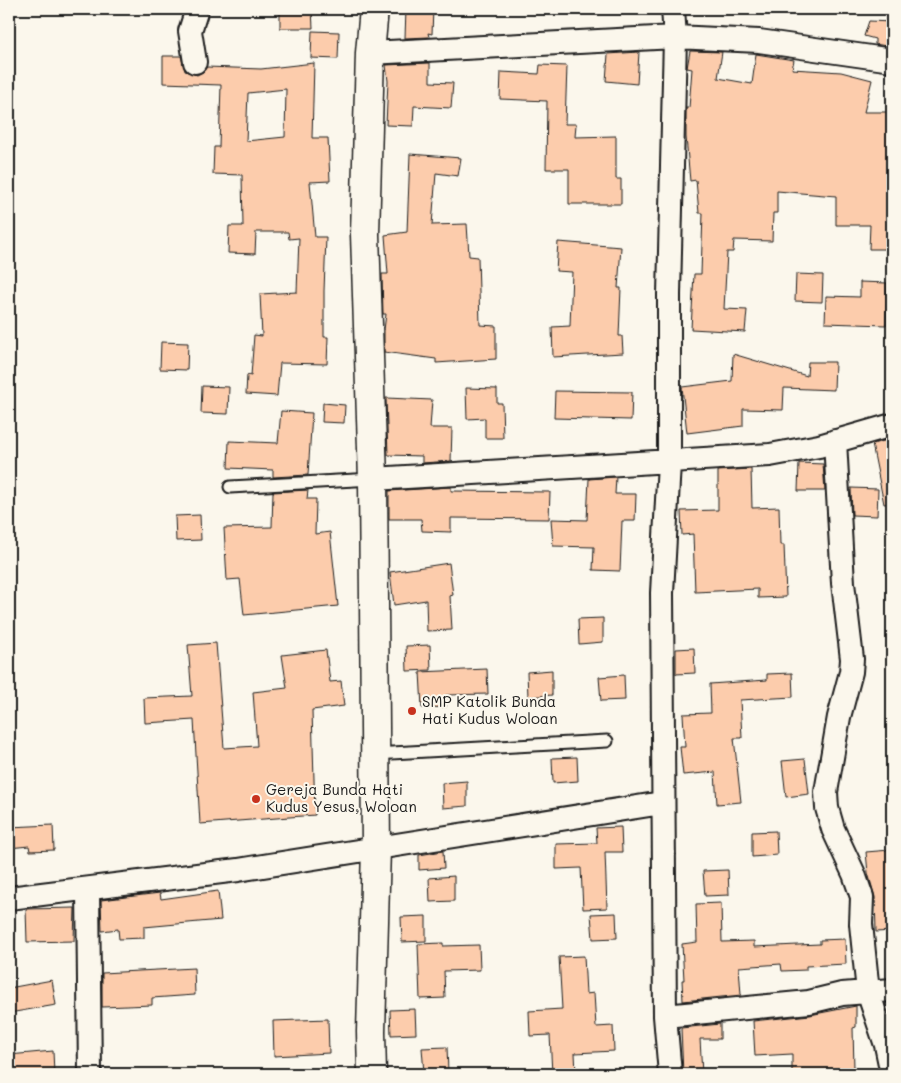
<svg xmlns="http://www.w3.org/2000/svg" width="901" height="1083" viewBox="0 0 901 1083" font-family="Mali,sans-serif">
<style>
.building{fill:#fcccac;stroke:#1c1c1c;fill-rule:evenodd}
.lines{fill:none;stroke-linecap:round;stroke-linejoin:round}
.lane-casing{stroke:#1c1c1c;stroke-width:15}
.street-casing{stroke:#1c1c1c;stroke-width:26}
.secondary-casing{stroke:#1c1c1c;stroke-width:31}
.lane{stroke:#fbf7ec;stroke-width:11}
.street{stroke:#fbf7ec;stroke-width:22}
.secondary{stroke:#fbf7ec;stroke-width:28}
.poi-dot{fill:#c8321e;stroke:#fbf7ec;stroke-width:2}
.labels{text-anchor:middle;stroke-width:4;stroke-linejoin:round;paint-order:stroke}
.poi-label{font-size:15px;fill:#1c1c1c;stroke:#fbf7ec;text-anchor:start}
</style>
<rect width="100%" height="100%" fill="#fbf7ec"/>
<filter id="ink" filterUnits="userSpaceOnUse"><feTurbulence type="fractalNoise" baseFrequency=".02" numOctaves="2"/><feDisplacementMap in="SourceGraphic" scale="10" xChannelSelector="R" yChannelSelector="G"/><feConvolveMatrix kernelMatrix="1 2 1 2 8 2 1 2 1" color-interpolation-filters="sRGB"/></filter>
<g filter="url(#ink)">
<path class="building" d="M280,9h32l1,19h-33z
M406,9h27l-1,25 -4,-1 1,4 -24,1z
M869,21l23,1v25l-17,-3v-5l-11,-3z
M312,31l27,1 -1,27 -27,-1z
M690,51l32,1 -4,26 34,6 4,-30 38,6 -2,9 49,3 31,8 -8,32h28v72h-2l2,65h-23l1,-24h-34v-29l-59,-5v22h-4l-1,28 -38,-1 -1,12h-6l-3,57 23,1 -2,22 -54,-3 3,-55h7l2,-61h-4l-3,-33 -6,1 -4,-44v-29h3l3,-39 -5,-1z
M639,52l-2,32 -31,-3 2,-27z
M163,56h18l4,15 12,4 6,-3 4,-5 54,2 53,-6 -2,75h16l2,43 -20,1 5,55h11l-2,54v46h4l-1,27 -47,-1 -3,33 -31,-2 1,-19 4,1 3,-41 8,1 -2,-42 37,-2 2,-54 -10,1 -1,-7h-32l-1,22 -27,-1 1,-27h14l-1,-51 -29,-1 1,-27h5l2,-62 -58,-2zM286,89l-1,48 -39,4 2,-48z
M430,63v19l23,1 -2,25 -37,-2 -1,20 -27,-1 2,-44 -2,-16z
M540,65l27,1 -2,58h11l-1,13 41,-1v43h5v25h-52v-35h-23l1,-68 -47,-2 1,-27 38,2z
M410,154l51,4 -3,18 -22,-3 -4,52 35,-1 2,32 9,1 2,68 16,1v33l-60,4v-4l-52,-7v-22l2,-16h-3l-1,-40h6l-3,-39 22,-3z
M558,242l63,5 -3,41h3l-2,48h3l1,17 -70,4 -1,-30 18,-1 2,-54 -16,-1z
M796,274l27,1 -1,27 -27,-1z
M860,282l27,1 -1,42 -61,-2 1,-27 34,1z
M161,342l27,1 -1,27 -27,-1z
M733,354l74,22 1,-14h27l-1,28 -50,-2 -1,22 -40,-1v17l-56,7 -5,-46 50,-6z
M202,386l27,1 -1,27 -27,-1z
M466,388l31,1v14h5l1,35h-18v-20l-18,1z
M555,391l77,1 -1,28 -77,-2z
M386,398l46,2 -2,28h22l-1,33 -29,2v-7l-34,-1z
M323,403l22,2 -1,18 -22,-1z
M281,411l31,2 -4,62 -35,2v-7l-45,-2 1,-27 49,2z
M892,439v64l-8,1 -12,-60z
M799,463l24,1 2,27h-27z
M751,469l1,39 27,-1 1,38h4l2,52 -28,1v-9l-63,3 -2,-58 -11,1 -1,-24 37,-1v-39z
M616,477l-1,17h21l-1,27h-13l-2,50 -27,-1 1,-23 -41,-1 -2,-27 36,1 2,-41z
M451,487v4l99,1 -1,27 -98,-1v14l-29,-1 -1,-12h-32v-28z
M851,488l27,1 -1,27 -25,-1z
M308,490l-1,9h9l-1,35 15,-2 8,74 -94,9 -4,-36 -13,1 -3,-52 48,-1 1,-35z
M200,515l1,25 -25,1 -1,-25z
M449,563l4,32 -3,1 2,34 -25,1 -1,-31 -32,5 -4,-33z
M603,618v24l-24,2 -1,-25z
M216,643l8,105 33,-2 -4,-54 34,-4 -5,-33 44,-5 4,32 11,-1 3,25 -32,4 3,105 -115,9 -6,-104 -49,3 -1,-25 48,-2 -4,-51z
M430,645l1,25 -24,1 -1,-25z
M694,648l1,25 -19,1v-25z
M487,669l1,25 -42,1v12l-24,1 -2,-36z
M552,670v25l-24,2 -1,-25z
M792,673l1,24 -53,3 2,38h-8l7,64 -24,2 -2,-32 -32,3 -3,-28h5l-2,-33 28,-1 -1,-29 57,-4v-6z
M624,675l1,25 -24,1 -2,-24z
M577,757l1,24 -25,2 -1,-25z
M805,759l4,35 -23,3 -4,-36z
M467,781v25l-24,2 -1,-25z
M53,825l1,25 -24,1 -1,-5 -20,2v-21z
M621,827l1,25h-17l2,56 -24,1 -2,-41 -25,1v-25l41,-1 -1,-15z
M776,831l1,24 -25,2v-25z
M890,850l2,81 -16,1 -1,-35 -7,-24 -2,-21z
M443,851l1,17 -25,2v-15z
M728,870l1,25 -24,1 -2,-25z
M454,876v25l-24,1 -1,-24z
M218,891l3,29 -77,7v11l-25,1 -1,-10 -16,2 -1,-31 59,-7 1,6z
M721,903l1,39 32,-1v6l66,-3v-4l25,-1 1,25 -40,2v4l-24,1 -1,-7 -42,3 2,28 -58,6 -1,-21h2l-2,-36 15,-2 -1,-38z
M75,908l-1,33 -47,1 -1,-33z
M616,913l1,25 -24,1 -2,-25z
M426,916v25l-24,1 -1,-25z
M443,943v3l36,-1 1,25 -36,1 1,27 -25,1 -2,-55z
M584,956l2,38 8,-1 2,34 17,-1 1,25 -39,2 1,21h-24l-2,-39 -20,1 -1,-25 33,-2 -3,-52z
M194,968l1,27 -43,3v7l-50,2v-34z
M52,980l4,25 -47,8v-25z
M856,1006v21l-3,1 1,41 -62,3v-18l-37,2 -2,-35 57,-6z
M415,1009l1,25 -25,1 -1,-25z
M328,1019l1,34 -55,3 -1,-35z
M720,1024v15h-20l2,35h-19l-2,-46z
M447,1047l1,25 -24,1 -2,-25z
M53,1051l1,23h-45v-19z"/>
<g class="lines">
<g class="lane-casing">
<path id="lane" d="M230,487l143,-8
M374,754l233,-13"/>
</g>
<g class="street-casing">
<path id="street" d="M370,53l305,-16 84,4 133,19
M195,62l-5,-31 7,-22
M835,441l8,142 9,76 -1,13 -12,45 -13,75 1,16 6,21 21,45 8,23 -1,27 7,68 18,53 6,29
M373,479l397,-24 49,-9 73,-21
M88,889l2,185
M9,898l229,-28 424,-67
M665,1016l144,-14 33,-8 50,-4
M670,1074l-5,-58 -3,-423 7,-130v-168l6,-258 -2,-28"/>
</g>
<g class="secondary-casing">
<path id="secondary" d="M372,1074l-1,-42 5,-184 -3,-369 -8,-245 5,-181 4,-44"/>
</g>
<use href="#lane" class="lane"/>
<use href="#street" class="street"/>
<use href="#secondary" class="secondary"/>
</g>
</g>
<g class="poi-dot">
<circle cx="412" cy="711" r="5"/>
<circle cx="256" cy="799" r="5"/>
</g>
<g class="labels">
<g class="poi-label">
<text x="422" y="707">SMP Katolik Bunda<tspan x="422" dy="17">Hati Kudus Woloan</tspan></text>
<text x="266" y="795">Gereja Bunda Hati<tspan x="266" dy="17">Kudus Yesus, Woloan</tspan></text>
</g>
</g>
<rect width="901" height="1083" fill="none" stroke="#fbf7ec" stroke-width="30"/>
<rect x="15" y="15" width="871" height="1053" fill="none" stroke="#1c1c1c" stroke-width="2" filter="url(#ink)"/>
</svg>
